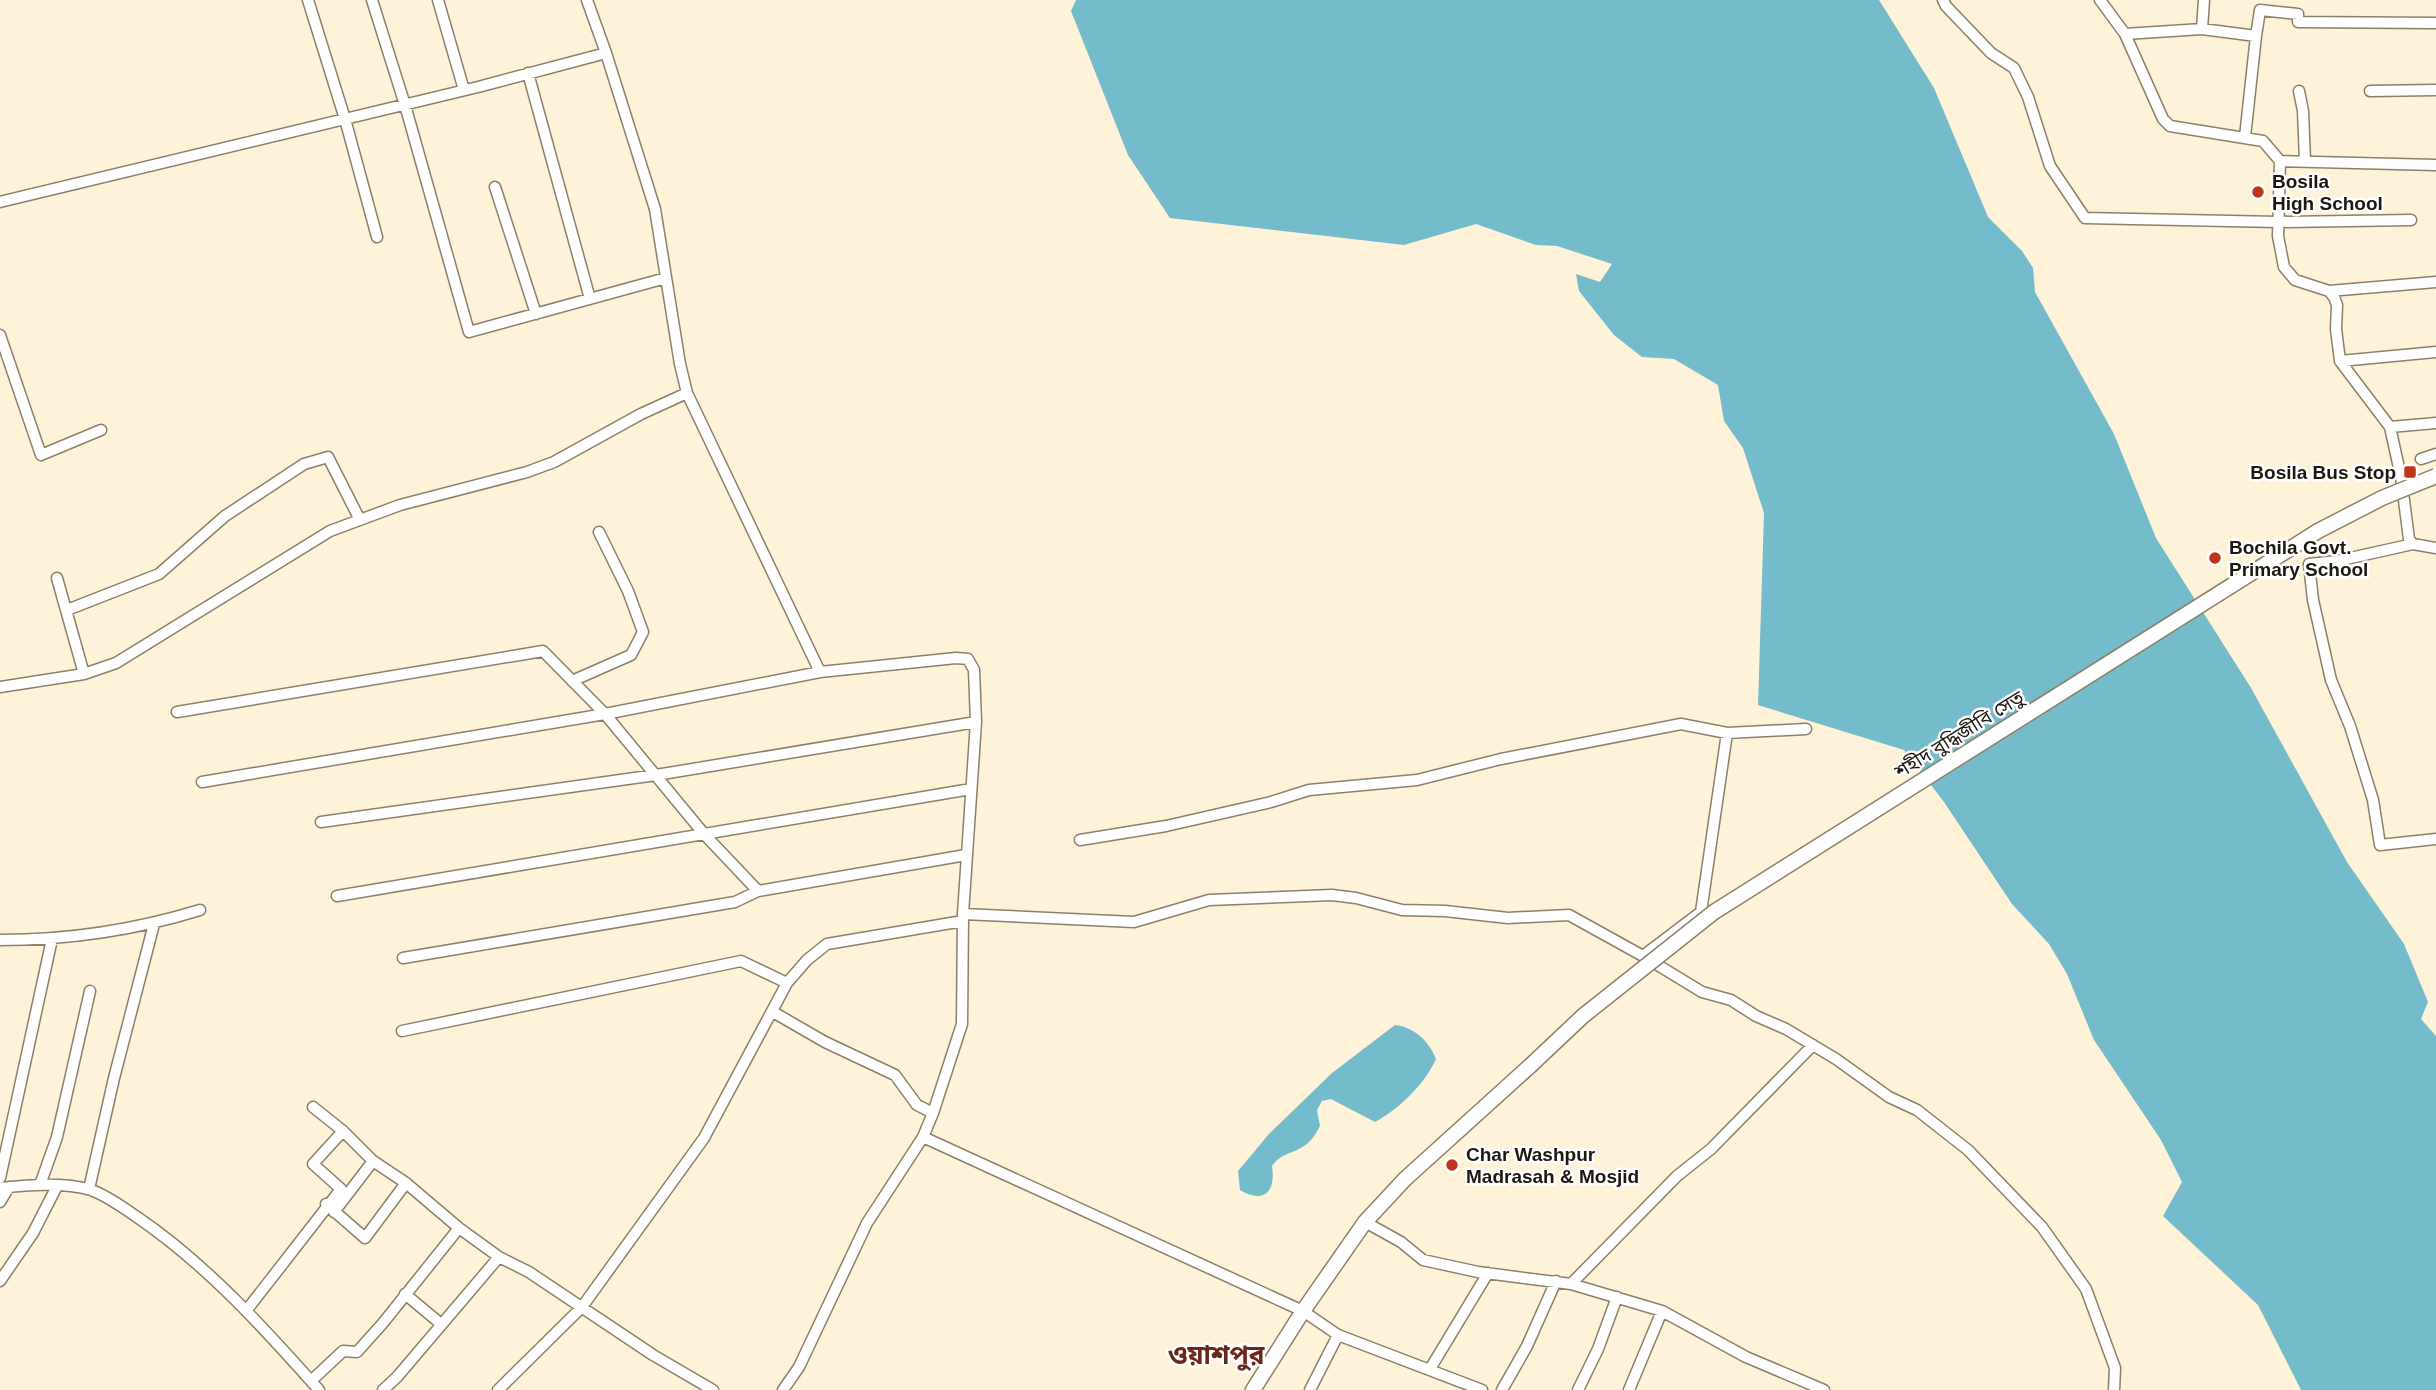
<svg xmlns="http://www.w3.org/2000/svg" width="2436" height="1390" viewBox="0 0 2436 1390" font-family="Helvetica,'Noto Sans Bengali',sans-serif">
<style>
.water{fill:#74bbcc}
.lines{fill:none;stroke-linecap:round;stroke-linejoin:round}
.minor-casing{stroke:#8b8169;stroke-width:13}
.major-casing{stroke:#8b8169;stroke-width:17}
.minor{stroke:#fff;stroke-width:10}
.major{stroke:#fff;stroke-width:14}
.major-bridge-casing{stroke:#8b8169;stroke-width:17;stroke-linecap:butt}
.major-bridge{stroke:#fff;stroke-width:14}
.poi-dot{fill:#c0341c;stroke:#fff;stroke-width:2.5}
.labels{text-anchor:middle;stroke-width:5;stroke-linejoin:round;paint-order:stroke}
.poi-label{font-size:19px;font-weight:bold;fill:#1d180f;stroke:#fff;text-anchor:start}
.street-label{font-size:19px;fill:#1d180f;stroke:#fff}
.district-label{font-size:26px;font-weight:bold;fill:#6b271b;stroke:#fff}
</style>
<rect width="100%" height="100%" fill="#fef2d8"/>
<path class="water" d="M1076,0h803l55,88 54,129 34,34 11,17 2,24 79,142 42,104 95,150 96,174 57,82 24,58 -7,17 15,17v354h-135l-43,-85 -95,-89 19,-34 -21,-42 -67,-100 -27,-66 -18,-30 -37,-40 -68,-102 -40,-52 -146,-45 6,-192 -21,-65 -19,-27 -6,-36 -44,-26 -32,-2 -28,-22 -35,-44 -3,-17 24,8 12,-18 -55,-18 -21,-1 -60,-21 -72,21 -234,-27 -42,-63 -57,-144z
M1395,1025c19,2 34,16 41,34 -11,25 -37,50 -61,63l-44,-23 -9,2 -5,9 3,16c-3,5 -6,11 -10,15 -12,13 -28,10 -38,25 4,26 -8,38 -32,24l-2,-19 31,-37 63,-61z"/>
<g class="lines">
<g class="minor-casing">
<path id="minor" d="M308,0l37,119 32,118
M372,0l33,105 64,227 197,-54
M438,0l26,90
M587,0l19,53 49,156 25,155 7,29 133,279 136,-14 12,1 6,11 2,52 -13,192 -1,110 -29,89 -10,24 380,174 35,24 144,55
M1943,0l3,6 45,47 23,15 14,29 22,69 35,52 193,4 133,-2
M2100,0l25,34 38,85 7,7 93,15 17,20 -2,75 6,31 11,13 34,11 5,6 3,8 -1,24 4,32 50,66 11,50 8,62 4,5 23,4
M2202,29l2,-29
M2125,34l77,-5 54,7 -11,101
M2256,36l4,-26 38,4v8l138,1
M528,73l62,226
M2299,91l4,20 2,50
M2370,91l66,-1
M2280,161l156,4
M495,187l41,127
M0,202l478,-115 128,-34
M2329,291l107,-9
M0,335l41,120 60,-25
M2340,361l96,-9
M2390,427l46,-4
M2421,459l15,-5
M2413,544l-76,17 -28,3 4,36 18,80 19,46 23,74 7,45 56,-6
M57,578l27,96
M67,610l92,-36 66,-58 79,-52 24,-7 32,63
M572,681l59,-26 12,-23 -15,-41 -29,-59
M0,687l84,-13 32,-11 214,-132 70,-26 127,-33 27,-10 87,-48 46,-21
M177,712l366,-61 62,63 99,120 54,57
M202,782l403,-68 215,-42
M321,822l335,-47 320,-53
M1080,840l86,-14 105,-24 38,-12 108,-10 84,-21 180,-35 46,9 79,-4
M337,896l634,-107
M963,914l171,8 75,-22 123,-5 24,3 46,12 43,1 63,7 61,-3 74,41 59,36 29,8 25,16 30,13 50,30 53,38 28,13 51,40 74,77 44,62 29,79 -1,22
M0,940c68,0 135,-10 200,-30
M1643,956l58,-44 26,-179
M403,958l332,-56 23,-11 208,-36
M773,1012l52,30 70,33 22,30 16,8
M402,1031l339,-70 46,22
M313,1107l30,24 30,30 33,22 53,45 40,29 30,15 124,83 60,35
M0,1178l52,-239
M40,1185l17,-48 33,-146
M0,1188c28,-3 63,-6 91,2 17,6 31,17 46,27 69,47 127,111 182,173
M89,1189l25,-111 40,-154
M0,1202l9,-15
M326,1204l39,34 41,-55
M334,1212l39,-51
M1365,1222l36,20 22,18 55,12 93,12 91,27 84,46 78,33
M0,1281l33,-48 24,-47
M1571,1284l106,-108 34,-27 102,-104
M405,1294l36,30
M246,1311l95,-122 -28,-25 30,-33
M1430,1369l58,-96
M311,1381l32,-30 14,1 26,-29 76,-95
M383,1390l14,-13 102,-120
M498,1390l84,-83 122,-169 83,-155 20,-23 20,-16 136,-23
M783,1390l16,-23 68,-144 56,-86
M1310,1390l28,-55
M1502,1390l25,-44 29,-65
M1578,1390l20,-41 19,-52
M1629,1390l33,-79"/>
</g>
<g class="major-casing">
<path id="major" d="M1253,1390l50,-79 62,-89 40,-43 125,-113"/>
</g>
<use href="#minor" class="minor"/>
<use href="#major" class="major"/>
<g class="major-bridge-casing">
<path id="major-bridge" d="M1530,1066l53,-50 131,-104 604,-381 64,-33 54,-22"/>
</g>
<use href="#major-bridge" class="major-bridge"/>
</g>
<g class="poi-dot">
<circle cx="2258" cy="192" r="7"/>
<rect x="2403" y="465" width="14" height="14" rx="3.5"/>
<circle cx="2215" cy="558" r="7"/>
<circle cx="1452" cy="1165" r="7"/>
</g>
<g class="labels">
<g class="poi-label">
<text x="2272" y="188">Bosila<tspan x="2272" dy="22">High School</tspan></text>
<text x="2396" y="479" text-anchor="end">Bosila Bus Stop</text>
<text x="2229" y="554">Bochila Govt.<tspan x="2229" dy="22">Primary School</tspan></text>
<text x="1466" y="1161">Char Washpur<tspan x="1466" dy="22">Madrasah &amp; Mosjid</tspan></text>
</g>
<g class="street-label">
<text transform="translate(1959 734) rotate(-32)" y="7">শহীদ বুদ্ধিজীবি সেতু</text>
</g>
<g class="district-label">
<text x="1216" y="1364">ওয়াশপুর</text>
</g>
</g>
</svg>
